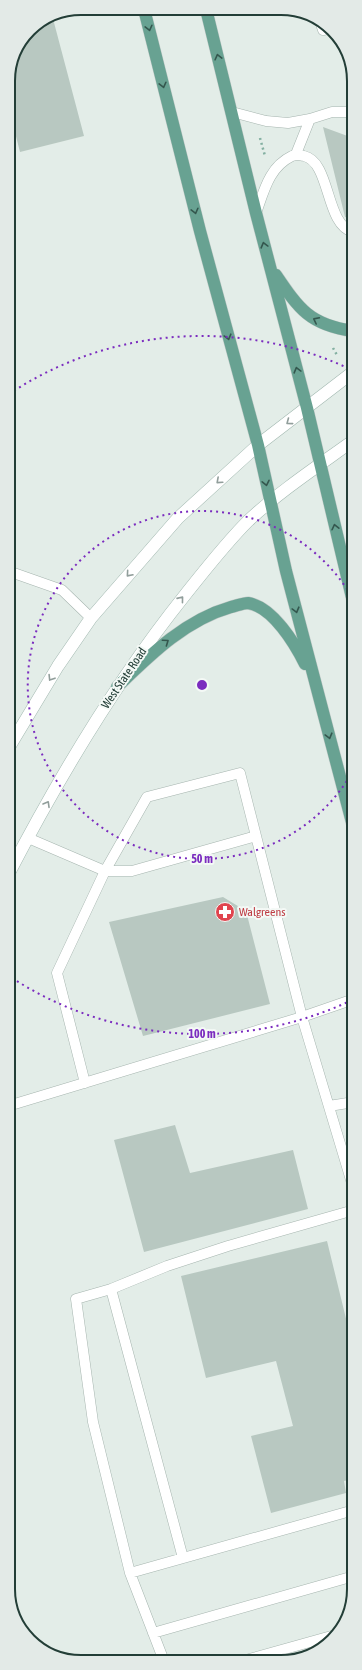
<svg xmlns="http://www.w3.org/2000/svg" width="362" height="1670" viewBox="0 0 362 1670" font-family="'Asap Condensed',sans-serif">
<style>
.building{fill:#b8c8c1}
.lines{fill:none;stroke-linecap:round;stroke-linejoin:round}
.lane-casing{stroke:#a6b5af;stroke-width:11}
.secondary-casing{stroke:#a2b8b0;stroke-width:13}
.primary-casing{stroke:#c1c9c7;stroke-width:13}
.path{stroke:#84b0a2;stroke-width:2.5;stroke-dasharray:2 3;stroke-linecap:butt}
.lane{stroke:#fff;stroke-width:10}
.secondary{stroke:#fff;stroke-width:12}
.primary{stroke:#68a292;stroke-width:12}
.oneway{stroke:#34574e}
.oneway2{stroke:#919e9b}
.ring{fill:none;stroke:#7b2cbf;stroke-width:2;stroke-dasharray:2 4}
.labels{text-anchor:middle;stroke-width:4;stroke-linejoin:round;paint-order:stroke}
.street-label{font-size:12px;fill:#233e37;stroke:#f4f9f6}
.health-label{font-size:12px;fill:#be3a42;stroke:#f4f9f6;text-anchor:start}
.rim{fill:none;stroke:#233e37;stroke-width:2}
.centre{fill:#7b2cbf;stroke:#f4f9f6;stroke-width:2}
.ring-label{font-size:12px;text-anchor:middle;font-weight:bold;fill:#7b2cbf;stroke:#f4f9f6;stroke-width:4;stroke-linejoin:round;paint-order:stroke}
</style>
<rect width="100%" height="100%" fill="#e3ede8"/>
<path class="building" d="M52,15l32,121 -64,16 -12,-47v-28l22,-48z
M323,127l30,11v81l-8,-2z
M223,897l23,14 24,93 -127,32 -34,-114z
M175,1125l15,48 103,-23 15,59 -164,43 -30,-112z
M327,1241l24,98 3,-1v141l-10,2 2,12 -75,20 -20,-77 42,-10 -17,-65 -70,17 -25,-102z"/>
<g class="lines">
<g class="lane-casing">
<path id="lane" d="M321,24l2,6 6,-1
M232,112l34,9 22,2 22,-4 22,-7h21
M296,154l14,-35
M256,213c8,-22 13,-46 36,-57 5,-2 8,-1 12,0 27,6 21,69 49,76
M8,571l54,19 29,28
M28,838l77,33h27l124,-35
M85,1083l-28,-110 48,-102 42,-74 93,-24 62,244 52,173
M8,1106l294,-89 52,-18
M329,1106l25,-4
M111,1289l72,269
M130,1573l224,-63
M153,1633l201,-57
M164,1661l-34,-88 -37,-151 -17,-123 35,-10 56,-23 61,-20 126,-36
M242,1661l93,-26"/>
</g>
<g class="secondary-casing">
<path id="secondary" d="M8,749l50,-83 33,-48 87,-100 80,-73 95,-73
M8,875c51,-98 108,-194 177,-280 20,-25 40,-51 63,-74 32,-30 70,-55 106,-81"/>
</g>
<g class="primary-casing">
<path id="primary" d="M144,9l56,222 58,214 28,126 68,259
M206,9l50,204 51,195 47,198
M276,275c23,34 34,50 77,56
M117,687c33,-32 68,-67 114,-80 5,-1 12,-4 17,-4 25,4 47,41 57,61"/>
</g>
<path class="path" d="M260,138l5,18
M333,348l4,7"/>
<use href="#lane" class="lane"/>
<use href="#secondary" class="secondary"/>
<use href="#primary" class="primary"/>
</g>
<defs><path id="oneway-chevron" d="M-2-3.5L2.5 0L-2 3.5" fill="none" stroke-width="1.6" stroke-linecap="round" stroke-linejoin="round"/></defs>
<g class="oneway">
<use href="#oneway-chevron" transform="translate(149 28) rotate(76)"/>
<use href="#oneway-chevron" transform="translate(218 57) rotate(-104)"/>
<use href="#oneway-chevron" transform="translate(163 85) rotate(76)"/>
<use href="#oneway-chevron" transform="translate(195 211) rotate(76)"/>
<use href="#oneway-chevron" transform="translate(264 245) rotate(-105)"/>
<use href="#oneway-chevron" transform="translate(316 320) rotate(-153)"/>
<use href="#oneway-chevron" transform="translate(228 337) rotate(75)"/>
<use href="#oneway-chevron" transform="translate(297 370) rotate(-105)"/>
<use href="#oneway-chevron" transform="translate(266 483) rotate(78)"/>
<use href="#oneway-chevron" transform="translate(335 527) rotate(-103)"/>
<use href="#oneway-chevron" transform="translate(296 610) rotate(75)"/>
<use href="#oneway-chevron" transform="translate(166 642) rotate(-35)"/>
<use href="#oneway-chevron" transform="translate(329 736) rotate(75)"/>
</g>
<g class="oneway2">
<use href="#oneway-chevron" transform="translate(289 422) rotate(143)"/>
<use href="#oneway-chevron" transform="translate(219 481) rotate(138)"/>
<use href="#oneway-chevron" transform="translate(129 574) rotate(131)"/>
<use href="#oneway-chevron" transform="translate(181 599) rotate(-51)"/>
<use href="#oneway-chevron" transform="translate(51 678) rotate(122)"/>
<use href="#oneway-chevron" transform="translate(47 804) rotate(-60)"/>
</g>
<g class="ring">
<path d="M353 771A174 174 0 1 1 353 599"/>
<path d="M352 1000A349 349 0 0 1 9 976M9 394A349 349 0 0 1 352 370"/>
</g>
<defs>
<g id="pharmacy-disc" transform="scale(1)"><circle r="9.5" fill="#e0444e" stroke="#f4f9f6"/><path d="M-2-6h4v4h4v4h-4v4h-4v-4h-4v-4h4Z" fill="#fff"/></g>
</defs>
<g fill-rule="evenodd">
<use href="#pharmacy-disc" x="225" y="912"/>
</g>
<g class="labels">
<g class="street-label">
<text transform="translate(124 678) rotate(-56)" y="4">West State Road</text>
</g>
<g class="health-label">
<text x="239" y="916">Walgreens</text>
</g>
</g>
<path d="M0 0H362V1670H0ZM81 15H281A66 66 0 0 1 347 81V1589A66 66 0 0 1 281 1655H81A66 66 0 0 1 15 1589V81A66 66 0 0 1 81 15Z" fill="#e3eae7" fill-rule="evenodd"/>
<path class="rim" d="M81 15H281A66 66 0 0 1 347 81V1589A66 66 0 0 1 281 1655H81A66 66 0 0 1 15 1589V81A66 66 0 0 1 81 15Z"/>
<circle cx="202" cy="685" r="6" class="centre"/>
<g class="ring-label">
<text x="202" y="863">50 m</text>
<text x="202" y="1038">100 m</text>
</g>
</svg>
